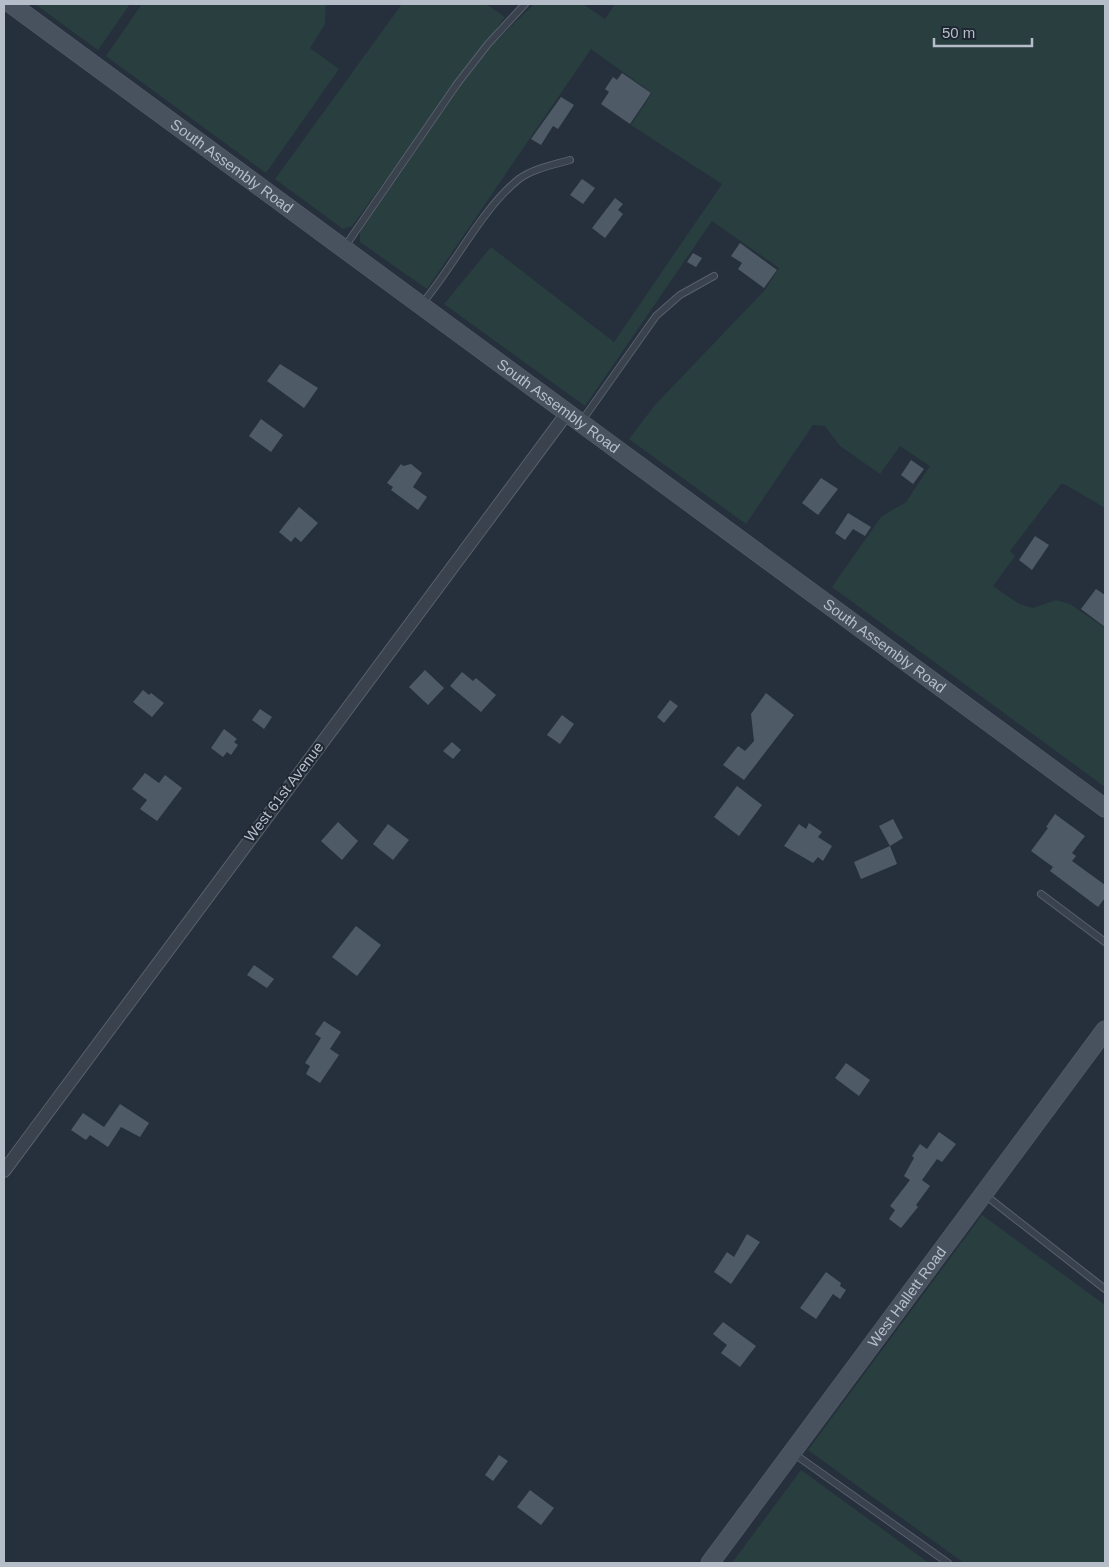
<svg xmlns="http://www.w3.org/2000/svg" width="1109" height="1567" viewBox="0 0 1109 1567" font-family="Helvetica,sans-serif">
<style>
.green{fill:#293e3f}
.building{fill:#4e5b67}
.lines{fill:none;stroke-linecap:round;stroke-linejoin:round}
.lane-casing{stroke:#57606b;stroke-width:8}
.street-casing{stroke:#57606b;stroke-width:14}
.secondary-casing{stroke:#57606b;stroke-width:19}
.lane{stroke:#39424d;stroke-width:6}
.street{stroke:#39424d;stroke-width:12}
.secondary{stroke:#48525f;stroke-width:18}
.labels{text-anchor:middle;stroke-width:4;stroke-linejoin:round;paint-order:stroke}
.street-label{font-size:15px;fill:#b5bdc8;stroke:#1e2732}
</style>
<rect width="100%" height="100%" fill="#26303c"/>
<path class="green" d="M35,4h95l-32,46z
M142,4h184l-1,20 -15,24 29,21 -73,104 -160,-117z
M402,4h84l19,13 -153,209 -9,3 -68,-50z
M534,4h49l22,15 10,-15h490v504l-39,-23 -5,-1 -51,67 5,5 -22,30 26,18 14,4 23,-8 14,4 35,24v159l-273,-200 49,-70 25,-15 24,-36 -30,-20 -20,28 -40,-28 -15,-20 -12,-1 -67,99 -117,-85 26,-34 110,-115 14,-22 -67,-47 -127,185 -141,-102 47,-57 123,95 108,-158 -91,-59 21,-32 -61,-44 -164,240 -67,-47v-10l99,-144 33,-43z
M982,1215l123,90v258h-141l-156,-113z
M801,1470l128,93h-197z"/>
<path class="building" d="M622,73l29,20 -21,31 -29,-20 8,-12 -4,-3 8,-12 4,3z
M561,97l13,8 -16,24 -5,-3 -12,19 -10,-6z
M582,179l13,9 -12,16 -13,-9z
M615,198l8,6 -5,6 5,4 -18,24 -13,-10z
M740,243l37,27 -13,18 -26,-19 4,-6 -11,-7z
M693,253l9,5 -6,9 -9,-5z
M280,364l38,24 -14,20 -37,-27z
M261,419l22,16 -12,17 -22,-16z
M911,460l13,9 -11,15 -12,-9z
M401,464l2,2 8,-2 11,9 -9,14 14,10 -9,13 -27,-20 2,-3 -6,-4z
M821,478l17,11 -20,26 -16,-12z
M299,507l19,16 -17,19 -6,-5 -4,5 -12,-10z
M848,513l23,14 -6,9 -12,-7 -8,11 -10,-7z
M1035,536l14,9 -17,25 -13,-10z
M1096,589l9,6v32l-24,-18z
M425,670l19,18 -16,17 -19,-18z
M462,672l11,9 3,-3 20,17 -15,17 -31,-26z
M143,690l6,5 2,-2 13,10 -12,14 -19,-15z
M766,693l28,22 -50,65 -21,-15 15,-19 7,5 9,-10 -3,-27z
M670,700l8,6 -14,17 -7,-6z
M260,709l12,8 -8,12 -12,-9z
M562,715l12,9 -14,20 -13,-9z
M224,729l13,10 -3,3 4,3 -7,10 -4,-3 -4,5 -12,-9z
M452,742l9,8 -8,9 -10,-8z
M145,773l14,10 6,-8 17,13 -25,33 -17,-12 7,-9 -15,-11z
M737,786l25,19 -23,31 -25,-19z
M1055,814l30,22 -13,17 4,3 -4,5 33,24v13l-7,9 -48,-36 3,-4 -22,-16 17,-23 -2,-1z
M893,819l10,19 -13,8 -11,-20z
M338,822l20,19 -16,19 -21,-19z
M809,823l13,9 -4,5 14,9 -9,15 -5,-4 -5,6 -29,-17 15,-22 7,5z
M388,824l21,16 -16,20 -20,-16z
M890,846l7,18 -36,15 -7,-17z
M356,926l25,19 -24,31 -25,-19z
M254,965l20,14 -7,9 -20,-13z
M324,1021l17,11 -11,17 9,6 -19,28 -14,-9 4,-8 -5,-3 16,-25 -6,-4z
M846,1063l24,17 -11,16 -24,-18z
M120,1104l29,19 -9,14 -19,-10 -13,20 -18,-12 -4,5 -15,-10 12,-17 21,14z
M939,1132l17,12 -14,18 -5,-3 -15,21 8,6 -14,19 2,2 -17,21 -12,-9 6,-9 -5,-4 20,-26 -6,-4 10,-18 -2,-2 8,-12 7,5z
M747,1234l13,8 -29,42 -17,-12 13,-20 7,5z
M826,1272l15,11 -1,3 6,4 -6,9 -7,-5 -17,25 -16,-11z
M723,1322l33,24 -16,21 -19,-14 6,-8 -14,-11z
M499,1455l9,6 -15,20 -8,-6z
M530,1490l24,18 -13,17 -24,-18z"/>
<g class="lines">
<g class="lane-casing">
<path id="lane" d="M344,248l113,-164 31,-40 37,-40
M421,305c32,-37 61,-97 98,-126 13,-10 34,-14 51,-19
M581,422l75,-106 24,-21 34,-19
M1041,894l64,48
M985,1195l120,94
M793,1453l155,110"/>
</g>
<g class="street-casing">
<path id="street" d="M4,1171l563,-758"/>
</g>
<g class="secondary-casing">
<g id="secondary">
<path id="s1" d="M11,4l1094,804"/>
<path id="s2" d="M710,1563l395,-533"/>
</g>
</g>
<use href="#lane" class="lane"/>
<use href="#street" class="street"/>
<use href="#secondary" class="secondary"/>
</g>
<g class="labels">
<g class="street-label">
<text dy="5" stroke="none"><textPath href="#s1" startOffset="274">South Assembly Road</textPath></text>
<text dy="5" stroke="none"><textPath href="#s1" startOffset="679">South Assembly Road</textPath></text>
<text dy="5" stroke="none"><textPath href="#s1" startOffset="1084">South Assembly Road</textPath></text>
<text transform="translate(284 792) rotate(-53)" y="5">West 61st Avenue</text>
<text dy="5" stroke="none"><textPath href="#s2" startOffset="331">West Hallett Road</textPath></text>
</g>
</g>
<rect width="1109" height="1567" fill="none" stroke="#b5bdc8" stroke-width="10"/>
<path d="M934 38v8h98v-8" fill="none" stroke="#b5bdc8" stroke-width="2.5"/>
<text x="942" y="38" font-size="15" fill="#b5bdc8" stroke="#1e2732" stroke-width="4" paint-order="stroke">50 m</text>
</svg>
